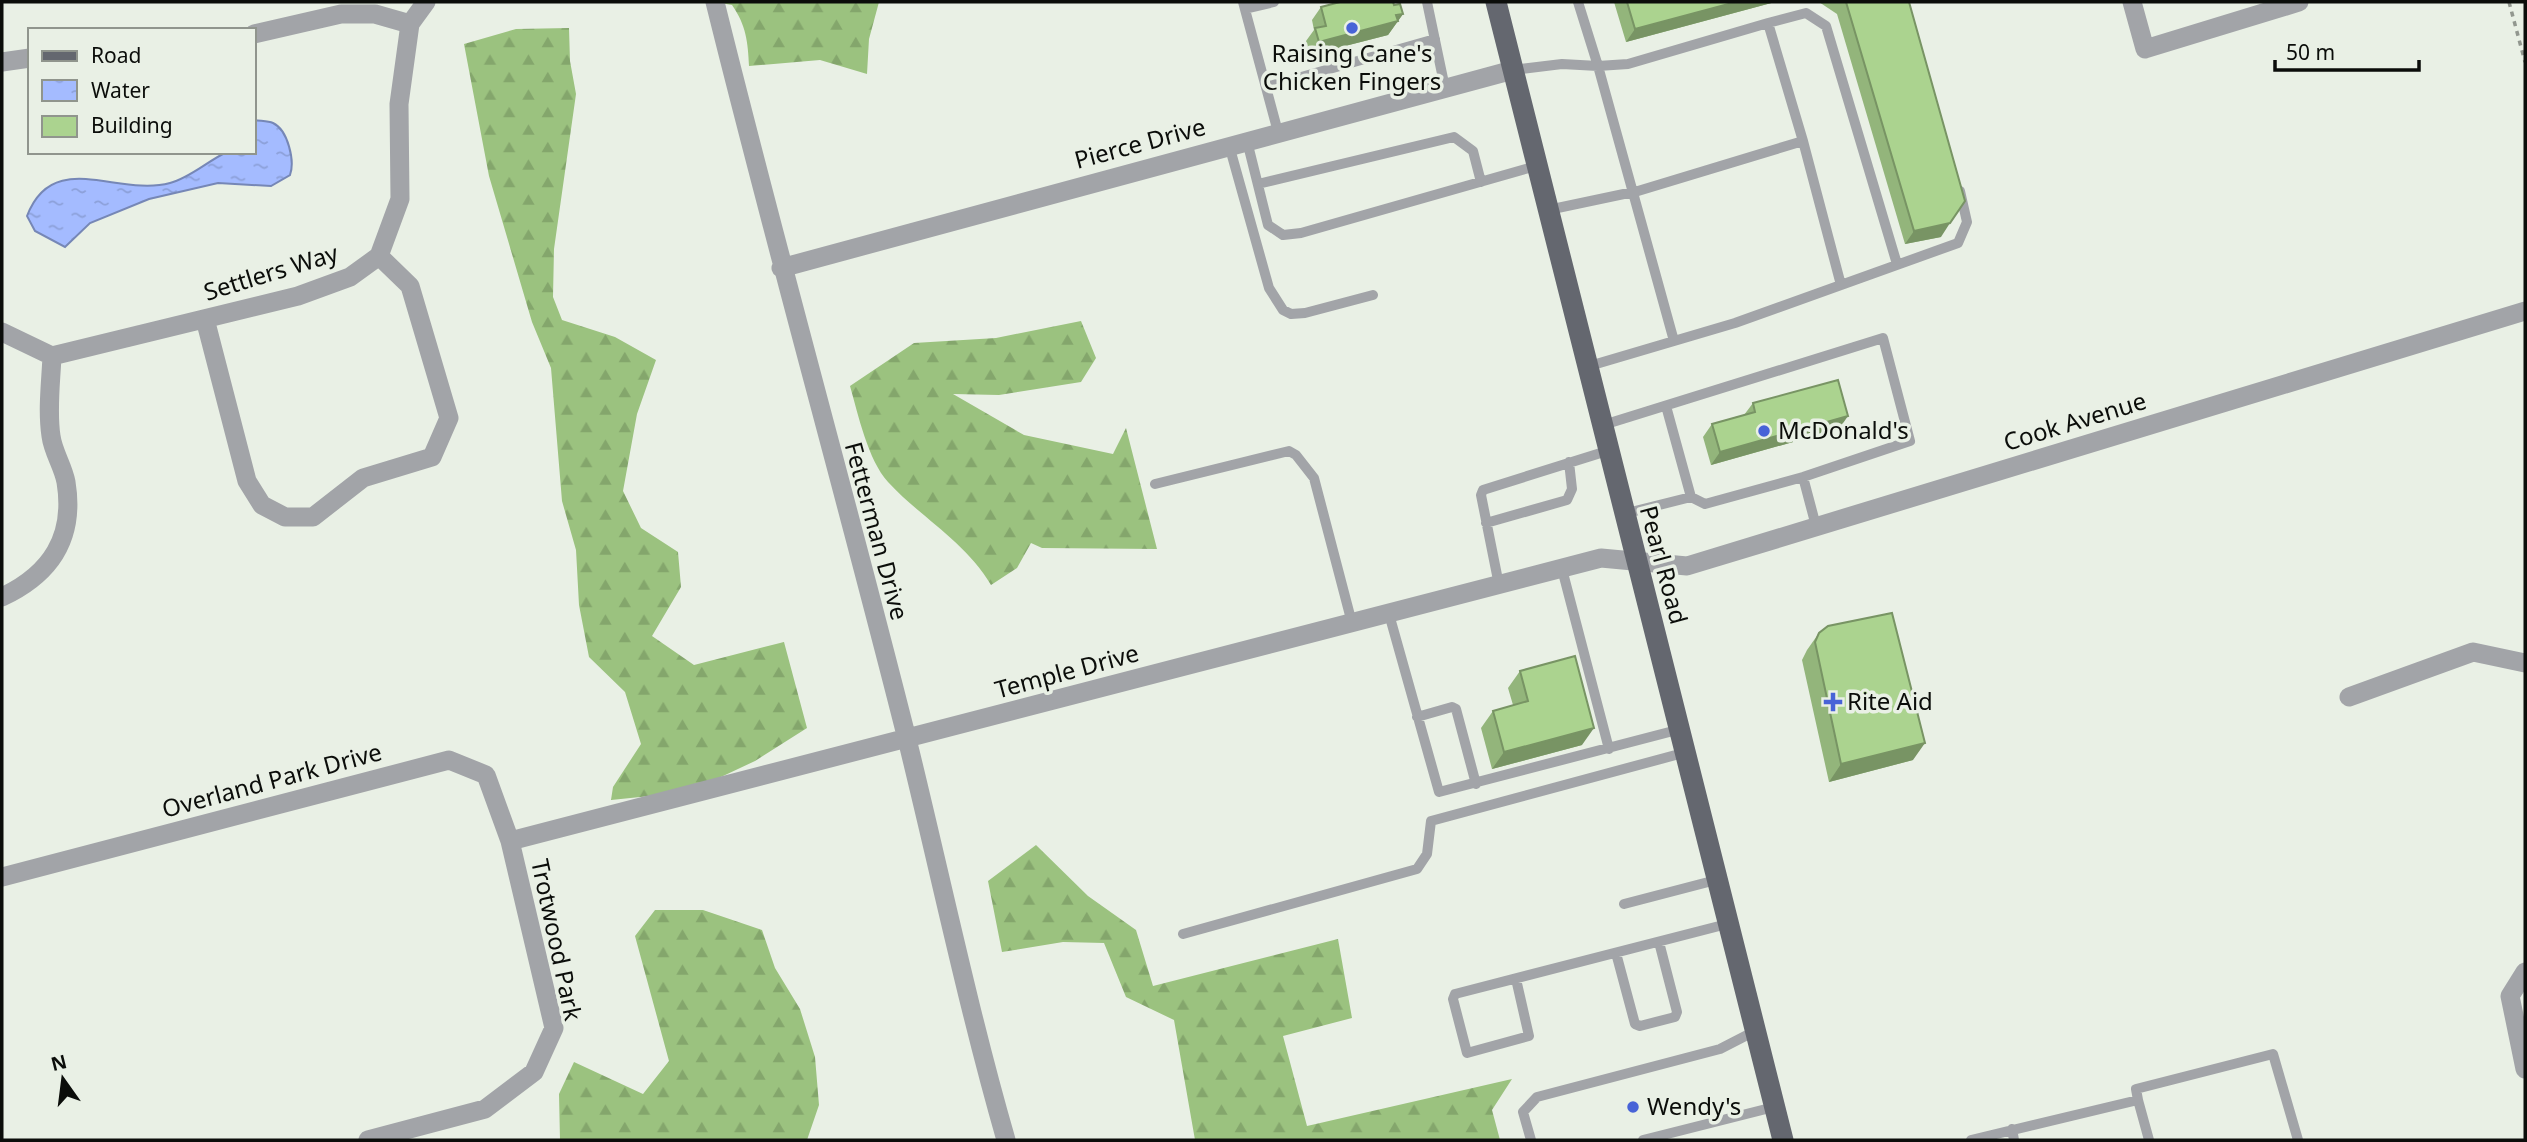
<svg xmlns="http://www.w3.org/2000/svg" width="2527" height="1142" viewBox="0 0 2527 1142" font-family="'Noto Sans',sans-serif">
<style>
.forest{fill:url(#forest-firs)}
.water{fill:url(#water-ripples);stroke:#7687b6;stroke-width:2}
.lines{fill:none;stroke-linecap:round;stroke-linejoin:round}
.path{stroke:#92978f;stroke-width:3.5;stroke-dasharray:5 5;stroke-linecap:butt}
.service{stroke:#a2a4a8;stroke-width:10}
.minor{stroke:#a2a4a8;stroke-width:19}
.primary{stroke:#64676f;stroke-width:21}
.wall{fill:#93b57b}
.shaded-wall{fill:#789464}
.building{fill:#abd38f;stroke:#789464;stroke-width:2}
.poi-dot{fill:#4863d7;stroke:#e9f0e5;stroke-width:2.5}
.labels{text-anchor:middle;stroke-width:7;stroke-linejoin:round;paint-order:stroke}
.poi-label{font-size:24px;fill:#0b0d0a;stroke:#e9f0e5;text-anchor:start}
.street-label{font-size:24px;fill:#0b0d0a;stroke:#e9f0e5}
</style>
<defs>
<pattern id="forest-firs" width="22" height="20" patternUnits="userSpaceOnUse" patternTransform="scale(1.75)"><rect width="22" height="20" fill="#9bc27f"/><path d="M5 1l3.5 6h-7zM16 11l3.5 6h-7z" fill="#84a66c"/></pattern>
<pattern id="water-ripples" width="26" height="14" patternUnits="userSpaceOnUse" patternTransform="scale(1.75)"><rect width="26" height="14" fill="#a4bbff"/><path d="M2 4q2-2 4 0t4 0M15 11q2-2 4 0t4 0" fill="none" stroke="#8ca0d9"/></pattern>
</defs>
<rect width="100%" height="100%" fill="#e9f0e5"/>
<path class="forest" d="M714,2h165l-10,37 -2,35 -47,-14 -71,6c-1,-24 -3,-41 -17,-61z
M569,28l1,33 6,33 -22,155 -1,48 9,23 53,17 41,23 -19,54 -14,77 18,37 37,24 3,35 -29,49 42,29 90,-23 23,86 -52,33 -66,31 -78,8 2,-13 28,-43 -16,-52 -36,-35 -10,-52 -3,-55 -14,-49 -11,-133 -19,-46 -43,-146 -25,-132 52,-15z
M1081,321l15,37 -15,24 -82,13 -46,-1 71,41 89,19 13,-26 31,121 -115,-1 -11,-5 -14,25 -26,17c-26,-44 -71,-68 -103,-103 -20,-22 -30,-68 -38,-96l64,-43 82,-5z
M1036,845l52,51 48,34 17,56 185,-47 14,79 -69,18 24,90 205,-47 -20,31 8,30h-305l-21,-120 -48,-23 -22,-54 -41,-1 -61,10 -14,-71z
M655,910h48l59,20 13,38 25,41 15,48 4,48 -12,35h-247l-1,-46 15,-32 69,32 26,-33 -34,-125z"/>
<path class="water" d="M255,120c5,1 13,1 18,3 15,7 22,38 17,52l-19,11 -53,-3 -69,16 -59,24 -25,24 -30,-16 -8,-15c26,-68 90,-19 143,-33 20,-5 39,-23 57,-31 6,-2 20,0 27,0z"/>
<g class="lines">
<path class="path" d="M2509,2l16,60"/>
<path class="service" d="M1243,2l35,130
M1427,2l18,86
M1245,9l29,-7
M1768,23l38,-10 20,13 71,238
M1513,70l49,-6 36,2 -20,-64
M1266,87l169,-48
M1247,141l21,84 15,10 18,-2 235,-67
M1229,145l40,143 14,22 8,4 14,-1 68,-18
M1258,184l196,-47 19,14 8,31
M1548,210l90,-19 165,-50 38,144 -106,38 -149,44
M1841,285l117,-42 9,-21 -7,-31
M1674,341l-76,-275 30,-2 140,-41 35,118
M1666,406l25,91
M1600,426l283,-88 27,103 -107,36 -98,27 -14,-7 -68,17
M1803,477l13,49
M1155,484l134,-33 7,4 18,23 38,145
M1486,523l81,-23 5,-11 -3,-27
M1562,569l47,180
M1499,585l-18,-90 2,-5 124,-39
M1389,614l50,178 238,-62
M1417,717l35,-10 4,2 20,75
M1624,904l92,-24
M1183,934l234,-65 10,-15 4,-33 252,-68
M1616,953l19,71 5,2 35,-9 2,-5 -18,-70
M1516,979l13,57 -62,17 -14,-54 2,-5c91,-23 182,-46 272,-70
M2138,1100l-2,-11 137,-35 25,86
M2012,1129l2,11
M1531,1140l-8,-28 14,-15 183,-48 35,-18
M1643,1140l131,-33
M1971,1140l167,-40 11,40"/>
<path class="minor" d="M715,2c61,247 130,491 192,737 33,134 61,269 99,401
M2132,2l13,47 154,-47
M254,34l87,-20h34l35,10
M2,62l28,-4
M781,268l732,-198
M205,319l42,162 15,24 23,12h28l50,-39 69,-21 17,-39 -39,-132 -31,-30
M2,332l50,24 246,-60 52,-19 29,-21 21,-57 -1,-95 11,-80 16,-22
M2,597c49,-23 73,-60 64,-115 -3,-16 -13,-30 -15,-46 -4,-26 0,-55 1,-80
M2349,697l124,-45 52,11
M510,841l1091,-283 86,8 838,-255
M2,877l447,-117 37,15 24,66 44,187 -20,44 -49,37 -117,31
M2525,972l-15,24 15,73"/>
<path class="primary" d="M1496,2l287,1138"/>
</g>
<path class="wall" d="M1614,2h161l-149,40z
M1819,2h90l32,235 -36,7 -68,-230z
M1394,5l9,9 -15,21 -78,20 -4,-14 8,-11 -2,-10 9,-13z
M1753,403l86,26 -128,36 -8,-28 9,-13 32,-9z
M1819,633l94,127 -84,22 -27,-122 5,-10z
M1520,671l62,74 -90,24 -11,-41 12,-17 20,-6 -5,-17z"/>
<path class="shaded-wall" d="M1736,2h39l-149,40 9,-13z
M1403,14l-15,21 -78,20 9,-13z
M1950,223l-9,14 -36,7 9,-13z
M1848,416l-9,13 -128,36 9,-13z
M1594,728l-12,17 -90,24 12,-17z
M1925,743l-12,17 -84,22 12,-18z"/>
<path class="building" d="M1340,2h53l1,3 6,-1 3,10 -7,1 2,6 -79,21 -4,-14 11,-2 -5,-19z
M1627,2h109l-101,27z
M1846,2h63l56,199 -15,22 -36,8z
M1838,380l10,36 -128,36 -8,-28 43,-12 -2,-9z
M1892,613l33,130 -84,21 -26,-122 4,-9 9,-7z
M1575,656l19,72 -90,24 -11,-41 35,-10 -8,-30z"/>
<g class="poi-dot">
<circle cx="1352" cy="28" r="7"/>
<circle cx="1764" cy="431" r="7"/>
<path d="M1829.5 691.5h7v7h7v7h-7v7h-7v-7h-7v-7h7z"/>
<circle cx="1633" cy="1107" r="7"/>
</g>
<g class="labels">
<g class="poi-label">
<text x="1352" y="62" text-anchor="middle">Raising Cane's<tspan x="1352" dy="28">Chicken Fingers</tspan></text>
<text x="1778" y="439">McDonald's</text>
<text x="1847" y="710">Rite Aid</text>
<text x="1647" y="1115">Wendy's</text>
</g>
<g class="street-label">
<text transform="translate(1140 144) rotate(-15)" y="8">Pierce Drive</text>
<text transform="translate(271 273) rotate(-17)" y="8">Settlers Way</text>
<text transform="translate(2075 422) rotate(-17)" y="8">Cook Avenue</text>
<text transform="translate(876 531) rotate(75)" y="8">Fetterman Drive</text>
<text transform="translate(1663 565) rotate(75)" y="8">Pearl Road</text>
<text transform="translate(1067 672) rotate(-15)" y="8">Temple Drive</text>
<text transform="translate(272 781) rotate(-15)" y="8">Overland Park Drive</text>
<text transform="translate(556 940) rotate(78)" y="8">Trotwood Park</text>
</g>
</g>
<rect width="2527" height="1142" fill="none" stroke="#0b0d0a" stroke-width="7"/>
<rect x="28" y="28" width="228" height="126" fill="#e9f0e5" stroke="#90958d" stroke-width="2"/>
<rect x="42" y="51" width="35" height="10" fill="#64676f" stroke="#90958d" stroke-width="2"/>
<text x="91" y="63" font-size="21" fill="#0b0d0a">Road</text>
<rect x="42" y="80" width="35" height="21" fill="url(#water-ripples)" stroke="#90958d" stroke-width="2"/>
<text x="91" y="98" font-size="21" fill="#0b0d0a">Water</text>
<rect x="42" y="116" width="35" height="21" fill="#abd38f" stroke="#90958d" stroke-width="2"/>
<text x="91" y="133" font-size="21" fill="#0b0d0a">Building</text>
<g transform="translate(63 1079) rotate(346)" stroke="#e9f0e5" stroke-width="5" paint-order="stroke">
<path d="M0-5L12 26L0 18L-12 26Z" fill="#0b0d0a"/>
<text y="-10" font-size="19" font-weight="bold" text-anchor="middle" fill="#0b0d0a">N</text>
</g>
<path d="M2275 60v10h144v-10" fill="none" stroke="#0b0d0a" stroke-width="3.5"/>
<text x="2286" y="60" font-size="21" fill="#0b0d0a" stroke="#e9f0e5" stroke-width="5" paint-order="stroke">50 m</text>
</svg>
